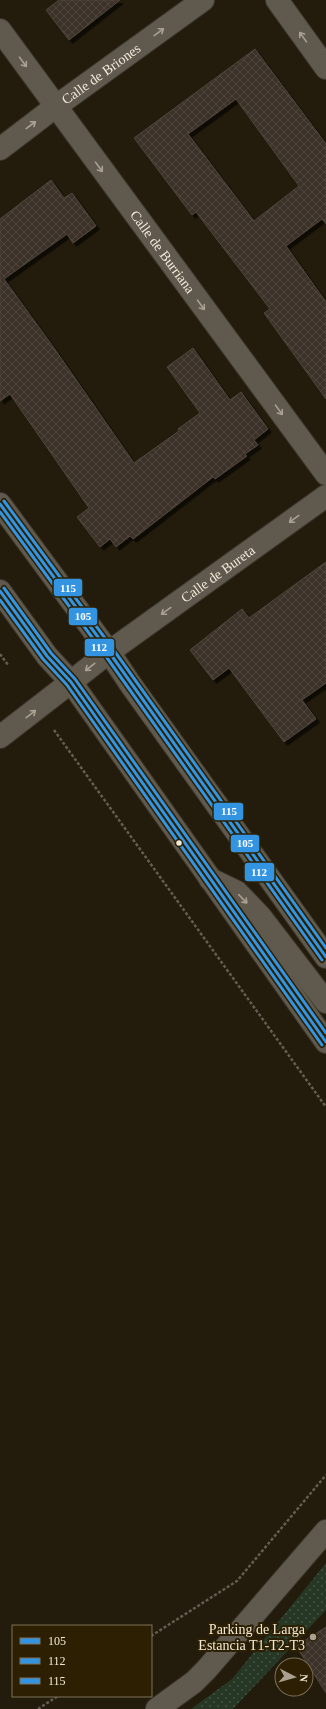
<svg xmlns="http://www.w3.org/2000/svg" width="326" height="1709" viewBox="0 0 326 1709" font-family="'Times New Roman',serif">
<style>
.grass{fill:url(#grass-dots)}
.building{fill:url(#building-cross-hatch);stroke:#4f453c;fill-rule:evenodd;filter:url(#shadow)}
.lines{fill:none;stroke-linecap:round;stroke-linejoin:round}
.minor-casing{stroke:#3e392e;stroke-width:24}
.secondary-casing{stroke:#3e392e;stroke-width:24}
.path{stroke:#635d53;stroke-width:2.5;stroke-dasharray:3 2;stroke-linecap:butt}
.minor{stroke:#605a4e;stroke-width:22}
.secondary{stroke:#605a4e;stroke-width:22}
.bus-1-casing{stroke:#2d2002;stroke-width:6}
.bus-2-casing{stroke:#2d2002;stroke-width:6}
.bus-3-casing{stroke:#2d2002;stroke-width:6}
.bus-1{stroke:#3394e2;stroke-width:3}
.bus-2{stroke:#3394e2;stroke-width:3}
.bus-3{stroke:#3394e2;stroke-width:3}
.oneway{stroke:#a9a293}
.bus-dot{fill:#f2e9d8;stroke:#2d2002;stroke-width:1.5}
.poi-dot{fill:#aaa191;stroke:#2d2002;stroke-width:1.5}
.labels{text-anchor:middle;stroke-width:4;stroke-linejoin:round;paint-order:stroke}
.street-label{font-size:14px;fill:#f2e9d8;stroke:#2d2002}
.poi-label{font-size:14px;fill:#f2e9d8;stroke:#2d2002;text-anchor:end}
.line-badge{stroke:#2d2002;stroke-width:1.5}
.badge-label{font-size:11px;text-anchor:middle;font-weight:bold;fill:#fff}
</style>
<defs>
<pattern id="grass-dots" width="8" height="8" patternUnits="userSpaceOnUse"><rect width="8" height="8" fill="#263725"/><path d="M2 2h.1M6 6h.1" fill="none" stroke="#465444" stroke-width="1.8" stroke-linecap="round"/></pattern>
<pattern id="building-cross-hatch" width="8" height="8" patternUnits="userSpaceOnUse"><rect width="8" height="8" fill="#3c3329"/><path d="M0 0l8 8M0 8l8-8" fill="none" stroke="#4f473d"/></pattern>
<filter id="shadow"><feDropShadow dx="3.5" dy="3.5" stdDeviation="0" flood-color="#0009"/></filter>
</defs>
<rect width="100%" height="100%" fill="#231c0c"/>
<path class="grass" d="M326,1563v47l-93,99h-42l41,-30z"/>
<path class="building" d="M59,0h61l-51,40 -23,-30z
M255,49l71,95v80l-4,-5 -36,27 40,56v97l-62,-86 6,-4 -74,-97 -4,3 -58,-77zM236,99l63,87 -45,35 -66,-87z
M51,180l13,18 8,-5 24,33 -23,17 -6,-9 -63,45 50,69 80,115 45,-32 -1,-2 22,-16 -33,-46 26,-19 37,52 11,-8 27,37 -14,11 4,5 -13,9 2,2 -32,23 -2,-2 -80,62 -3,-3 -14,11 -6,-8 -10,8 -23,-30 12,-9 -79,-114 -10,7v-182z
M326,562v121l-24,17 14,19 -32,23 -55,-74 -16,12 -23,-30 52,-41 7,9z
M326,1627v66l-30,-47z"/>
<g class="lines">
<g class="minor-casing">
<g id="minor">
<path d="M277,0l49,68"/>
<path id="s1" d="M0,30l326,444"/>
<path id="s2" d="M0,149l55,-42 148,-107"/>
<path id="s3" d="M109,652l217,-156"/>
<path d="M0,737l71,-55"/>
<path d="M210,879l27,13 23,24 66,86"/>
<path d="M157,1709l37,-27 12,-12 120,-139"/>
</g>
</g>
<g class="secondary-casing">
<path id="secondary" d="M0,504l109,148 22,33 195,272
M0,591l47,65 24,26 22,31 233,329
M71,682l38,-30"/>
</g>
<path class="path" d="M0,654l8,11
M54,730l272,377
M151,1636l86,-55 89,-106
M38,1709l20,-13"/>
<use href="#minor" class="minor"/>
<use href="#secondary" class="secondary"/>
<g class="bus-1-casing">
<path id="bus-1" d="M0,504l109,148 217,305
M0,591l47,65 24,26 255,360"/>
</g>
<g class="bus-2-casing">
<path id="bus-2" d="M0,512l105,143 217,305
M0,600l43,59 24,26 255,360"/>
</g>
<g class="bus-3-casing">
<path id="bus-3" d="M4,501l109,148 213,299
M4,588l47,65 24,26 251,354"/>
</g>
<use href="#bus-1" class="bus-1"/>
<use href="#bus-2" class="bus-2"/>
<use href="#bus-3" class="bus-3"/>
</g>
<defs><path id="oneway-shaft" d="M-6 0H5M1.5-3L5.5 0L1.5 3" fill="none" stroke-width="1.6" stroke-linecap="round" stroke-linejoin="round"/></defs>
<g class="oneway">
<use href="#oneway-shaft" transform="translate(159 32) rotate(-36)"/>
<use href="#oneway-shaft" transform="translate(303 37) rotate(-126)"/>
<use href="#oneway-shaft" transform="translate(23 62) rotate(54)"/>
<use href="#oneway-shaft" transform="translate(31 125) rotate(-37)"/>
<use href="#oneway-shaft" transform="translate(99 167) rotate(54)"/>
<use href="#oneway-shaft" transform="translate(201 305) rotate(54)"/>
<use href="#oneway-shaft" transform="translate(279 410) rotate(54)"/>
<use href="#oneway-shaft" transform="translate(294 519) rotate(144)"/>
<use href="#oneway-shaft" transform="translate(166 611) rotate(144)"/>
<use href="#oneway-shaft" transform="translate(90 667) rotate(142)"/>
<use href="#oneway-shaft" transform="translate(31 714) rotate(-38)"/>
<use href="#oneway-shaft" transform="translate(243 899) rotate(46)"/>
</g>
<circle class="bus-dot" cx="179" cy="843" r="3.5"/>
<circle class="poi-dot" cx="313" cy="1637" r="4"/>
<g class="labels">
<g class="street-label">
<text dy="5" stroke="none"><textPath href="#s2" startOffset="126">Calle de Briones</textPath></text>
<text dy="5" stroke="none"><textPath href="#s1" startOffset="275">Calle de Burriana</textPath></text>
<text dy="5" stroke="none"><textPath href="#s3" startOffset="134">Calle de Bureta</textPath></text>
</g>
<g class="poi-label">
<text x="305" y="1634">Parking de Larga<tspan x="305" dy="16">Estancia T1-T2-T3</tspan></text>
</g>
</g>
<g class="line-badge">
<rect x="53" y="578" width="30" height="19" rx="4" fill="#3394e2"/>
<rect x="68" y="607" width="30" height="19" rx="4" fill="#3394e2"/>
<rect x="84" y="638" width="31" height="19" rx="4" fill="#3394e2"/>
<rect x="213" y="802" width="31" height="19" rx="4" fill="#3394e2"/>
<rect x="230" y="834" width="30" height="19" rx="4" fill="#3394e2"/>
<rect x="244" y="862" width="31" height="20" rx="4" fill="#3394e2"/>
</g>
<g class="badge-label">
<text x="68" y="592">115</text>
<text x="83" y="620">105</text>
<text x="99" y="651">112</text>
<text x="229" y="815">115</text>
<text x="245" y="847">105</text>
<text x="259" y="876">112</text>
</g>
<rect x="12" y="1625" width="140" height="72" fill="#2d2002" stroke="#7c7058"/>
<rect x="20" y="1638" width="20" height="6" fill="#3394e2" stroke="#7c7058"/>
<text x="48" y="1645" font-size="12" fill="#f2e9d8">105</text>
<rect x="20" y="1658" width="20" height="6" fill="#3394e2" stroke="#7c7058"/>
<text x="48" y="1665" font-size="12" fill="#f2e9d8">112</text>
<rect x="20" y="1678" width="20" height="6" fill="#3394e2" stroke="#7c7058"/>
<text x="48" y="1685" font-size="12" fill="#f2e9d8">115</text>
<g transform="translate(294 1677) rotate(96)"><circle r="19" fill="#2d2002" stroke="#7c7058"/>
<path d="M0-3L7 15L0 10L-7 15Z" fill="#aaa191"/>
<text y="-6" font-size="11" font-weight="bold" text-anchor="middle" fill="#f2e9d8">N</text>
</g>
</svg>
